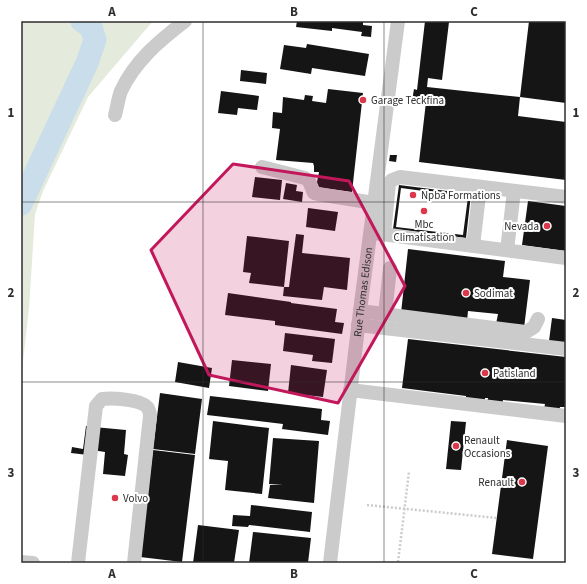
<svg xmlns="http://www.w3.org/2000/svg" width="587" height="584" viewBox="0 0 587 584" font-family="'Source Sans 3',sans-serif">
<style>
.green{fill:#e4eadc}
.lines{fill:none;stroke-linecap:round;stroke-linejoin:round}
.river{stroke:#c9deea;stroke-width:23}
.building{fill:#151515;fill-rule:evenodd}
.path{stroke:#cbcbcb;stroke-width:2.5;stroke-dasharray:2 2;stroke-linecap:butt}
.minor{stroke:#cbcbcb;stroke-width:14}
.marked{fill:#c2185b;fill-opacity:0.2;stroke:#c2185b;stroke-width:3;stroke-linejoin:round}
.grid{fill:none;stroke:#2e2e2e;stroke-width:1;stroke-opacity:0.55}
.poi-dot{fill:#dd374b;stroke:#fff;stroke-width:1.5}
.labels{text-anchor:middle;stroke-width:4;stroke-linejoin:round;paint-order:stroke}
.poi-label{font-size:11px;fill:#2e2e2e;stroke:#fff;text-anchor:start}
.street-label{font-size:11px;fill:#2e2e2e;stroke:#fff}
.neatline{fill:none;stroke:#2e2e2e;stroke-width:1.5}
.grid-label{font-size:13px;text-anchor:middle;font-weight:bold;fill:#2e2e2e}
</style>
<rect width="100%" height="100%" fill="#fff"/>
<path class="green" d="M21,21h132l-65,76 -45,94 -8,23 -6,95 -8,69z"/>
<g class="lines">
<path class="river" d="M21,204l66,-141 8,-23 -4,-13 -9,-6"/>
</g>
<path class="building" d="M297,21h66v4l9,1 -1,11 -10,-1 1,-4 -30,-4v3l-36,-4z
M425,21l24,1 -7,58 -14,-2 -1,9 93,10 -2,19 48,6v58l-147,-18 7,-60 -14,-1 2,-12 3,1z
M529,21h37v82l-46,-6z
M307,44l62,10 -4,22 -53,-8 -1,6 -31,-5 4,-24 22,3z
M241,70l26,3 -1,11 -26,-3z
M328,89l35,4 -11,99 -36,-5 3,-15h-5v-6l-1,-3 -37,-3 4,-31 -8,-1 1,-16 9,1 1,-16 21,3 1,-5 8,1 -1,5 14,2z
M221,91l38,5 -2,14 -19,-2 -1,7 -19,-2z
M390,155h7l-1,7 -7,-1z
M255,177l27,3 -2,20 -28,-3z
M286,183l11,2 -1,6 7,1 -1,10 -19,-3z
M399,185l72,9 -5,44 -73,-9zM401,188l67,9 -5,38 -67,-8z
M528,201l38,5v45l-44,-6z
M308,208l30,4 -3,19 -29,-4z
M296,234l8,1 -2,18 48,5 -3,32 -23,-3 -2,13 -39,-4 1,-9h5z
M247,236l42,5 -5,46 -35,-4 2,-10 -8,-1z
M408,249l97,12 -2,16 27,3 -6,48 -28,-4 2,-10 -30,-3 -1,10 -66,-8z
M228,293l63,9v1l46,6 -2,13 9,1 -2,11 -67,-9v-4l-50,-6z
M552,318l14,2v23l-17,-2z
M285,333l50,6 -3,24 -20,-2 1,-6 -30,-4z
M408,339l158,18v50h-6l-1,4 -15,-2 1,-5 -42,-4 -1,7 -15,-3 1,-6h-3l-1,6 -18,-2v-6l-64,-8z
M232,360l39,4 -3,27 -39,-5z
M178,362l34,6 -3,20 -34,-6z
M291,365l36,5 -4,27 -35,-4z
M160,393l42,6 -7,55 -42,-5z
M210,396l112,13 -1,11 9,1 -2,14 -46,-6 1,-5 -76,-9z
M213,421l56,7 -7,66 -37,-4 3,-29 -19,-2z
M451,421l15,1 -5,48 -15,-1z
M86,426h5l-3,29 -17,-2 1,-6 11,2z
M94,427l32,3 -2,24 4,1 -3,21 -22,-2 2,-22 -13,-2z
M273,438l46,3 -5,62 -46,-5 2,-13h13l-14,-1z
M507,440l41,6 -15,113 -41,-5z
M153,450l42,5 -13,107 -42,-5z
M251,505l61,7 -2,20 -61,-7 -1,2 -16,-1 1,-11 17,1z
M198,525l41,5 -5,33h-41z
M253,532l58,6 -3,25h-59z"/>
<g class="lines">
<path class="path" d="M367,505l130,13
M398,562l11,-90"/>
<g class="minor">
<path d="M115,115c2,-7 3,-16 6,-24 14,-30 38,-50 64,-70"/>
<path d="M262,167l43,11 4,3 5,12 4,1 56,9"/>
<path d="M374,233l192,25"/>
<path d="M384,234l5,-51 3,-3 8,-3 166,20"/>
<path d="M473,246l7,-59"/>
<path d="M507,250l7,-59"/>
<path d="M360,311l166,21 8,-5 4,-8"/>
<path d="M385,314l5,-46"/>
<path d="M358,325l208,24"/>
<path d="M350,390l216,26"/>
<path d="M21,562l12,1"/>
<path d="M78,563l18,-157 6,-7c10,-1 38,0 45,8 2,2 3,7 3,9l-16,147"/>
<path id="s1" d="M330,563l30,-252 38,-290"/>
</g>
</g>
<path class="marked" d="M233,164l116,17 56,105 -67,117 -129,-28 -58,-125z"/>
<path class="grid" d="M203,21v542M384,21v542M21,202h545M21,382h545"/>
<g class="poi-dot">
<circle cx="363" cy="100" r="4"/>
<circle cx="413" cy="195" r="4"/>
<circle cx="424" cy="211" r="4"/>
<circle cx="547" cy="226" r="4"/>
<circle cx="466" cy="293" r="4"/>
<circle cx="485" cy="373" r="4"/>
<circle cx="456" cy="446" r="4"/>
<circle cx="522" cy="482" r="4"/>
<circle cx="115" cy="498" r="4"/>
</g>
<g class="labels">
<g class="poi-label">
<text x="371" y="104">Garage Teckfina</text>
<text x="421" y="199">Npba Formations</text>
<text x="424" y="228" text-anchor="middle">Mbc<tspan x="424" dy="13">Climatisation</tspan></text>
<text x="539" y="230" text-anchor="end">Nevada</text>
<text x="474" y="297">Sodimat</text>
<text x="493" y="377">Patisland</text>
<text x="464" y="444">Renault<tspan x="464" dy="13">Occasions</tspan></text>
<text x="514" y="486" text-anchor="end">Renault</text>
<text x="123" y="502">Volvo</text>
</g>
<g class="street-label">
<text dy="4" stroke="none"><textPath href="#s1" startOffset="273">Rue Thomas Edison</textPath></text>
</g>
</g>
<rect width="587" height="584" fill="none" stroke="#ffffff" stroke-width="44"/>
<rect x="22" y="22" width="543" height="540" class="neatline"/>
<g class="grid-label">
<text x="112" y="16">A</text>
<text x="294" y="16">B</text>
<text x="474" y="16">C</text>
<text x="11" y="117">1</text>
<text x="576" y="117">1</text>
<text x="11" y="297">2</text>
<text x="576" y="297">2</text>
<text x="11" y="477">3</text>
<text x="576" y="477">3</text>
<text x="112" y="578">A</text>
<text x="294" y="578">B</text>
<text x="474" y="578">C</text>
</g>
</svg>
